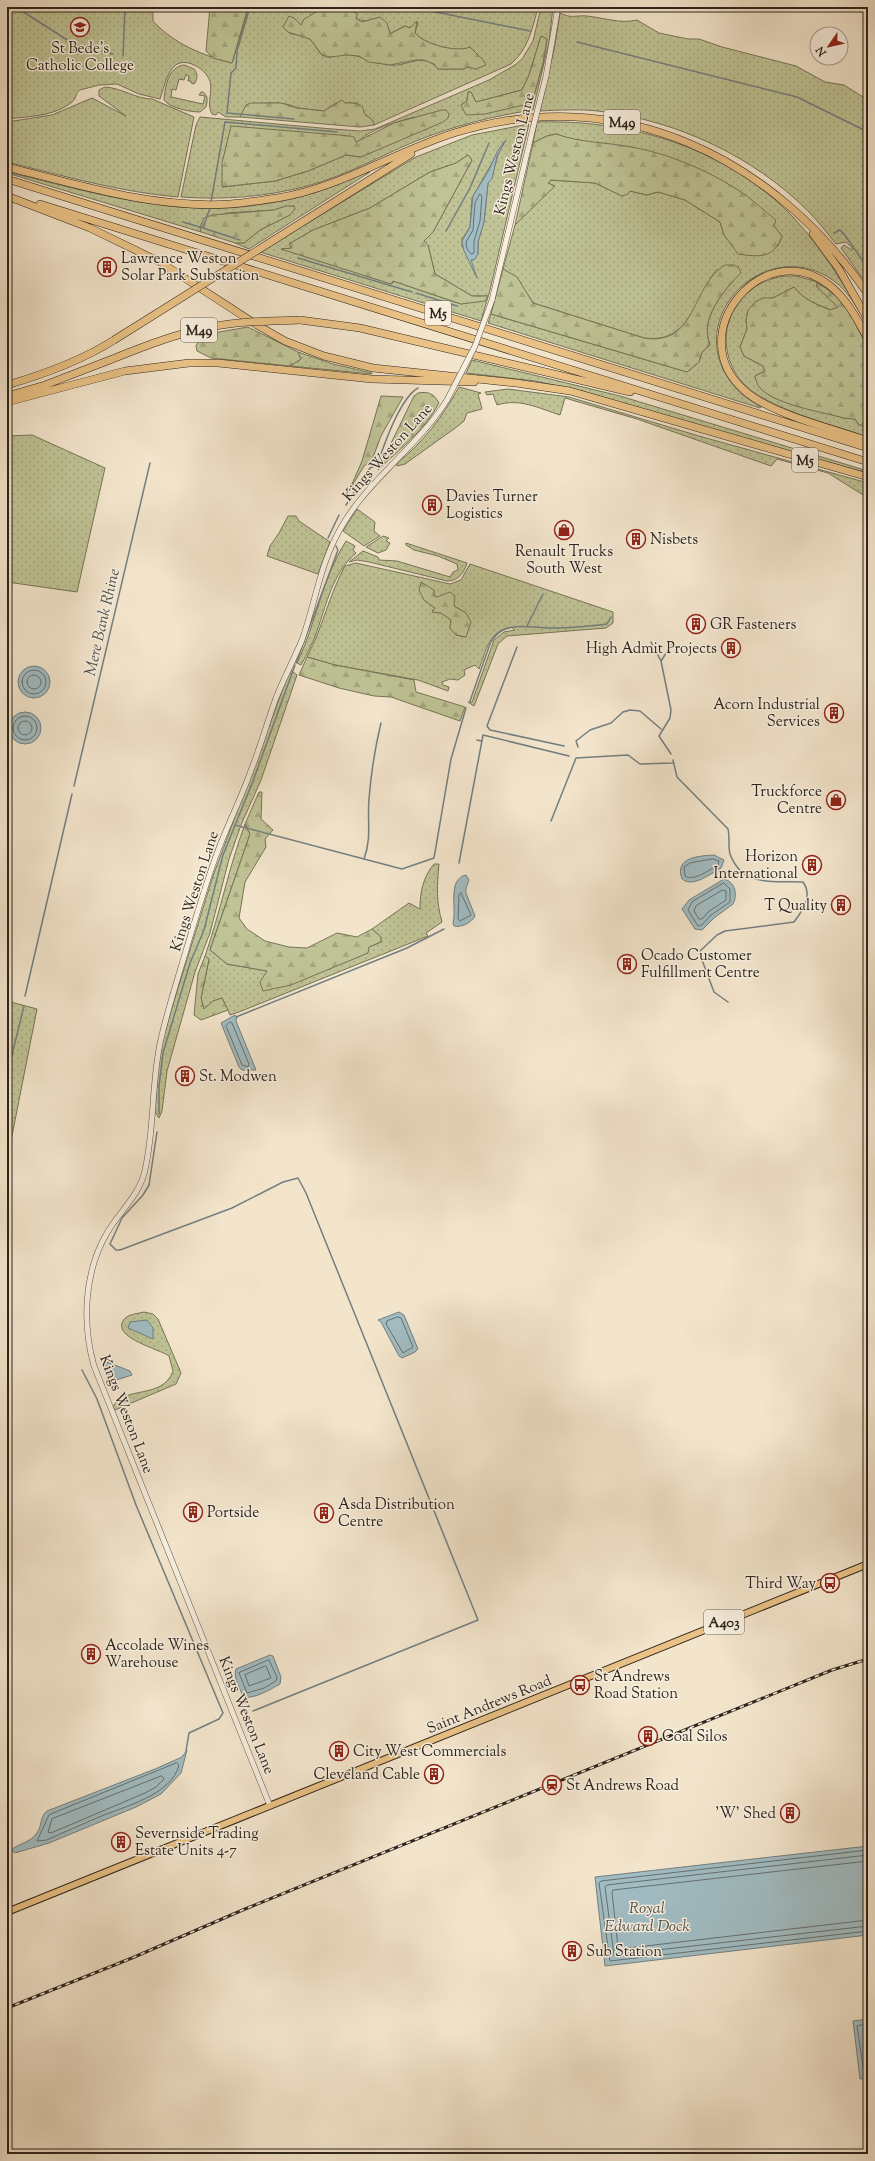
<svg xmlns="http://www.w3.org/2000/svg" width="875" height="2161" viewBox="0 0 875 2161" font-family="'Sorts Mill Goudy',serif">
<style>
.grass{fill:url(#grass-dots);stroke:#767458;fill-rule:evenodd}
.forest{fill:url(#forest-firs);stroke:#767458}
.water{fill:#a1bcc2;stroke:#737f80}
.lines{fill:none;stroke-linecap:round;stroke-linejoin:round}
.shore{stroke:#67706f;stroke-width:1}
.stream{stroke:#737f80;stroke-width:1.5}
.tertiary-casing{stroke:#5e5448;stroke-width:6}
.trunk-casing{stroke:#2d241c;stroke-width:8}
.motorway-casing{stroke:#2d241c;stroke-width:8}
.tertiary{stroke:#f7eede;stroke-width:5}
.trunk{stroke:#eac286;stroke-width:6}
.motorway{stroke:#eac286;stroke-width:7}
.rail-casing{stroke:#2d241c;stroke-width:3}
.rail{stroke:#f7eede;stroke-width:1.5;stroke-dasharray:4.5;stroke-linecap:butt}
.tertiary-bridge-casing{stroke:#5e5448;stroke-width:6;stroke-linecap:butt}
.motorway-bridge-casing{stroke:#2d241c;stroke-width:8;stroke-linecap:butt}
.tertiary-bridge{stroke:#f7eede;stroke-width:5}
.motorway-bridge{stroke:#eac286;stroke-width:7}
.labels{text-anchor:middle;stroke-width:3;stroke-linejoin:round;paint-order:stroke}
.shield{fill:#f7eede;stroke:#6a6156;stroke-width:1}
.shield-label{font-size:14px;font-weight:bold;fill:#2d241c}
.poi-label{font-size:15px;fill:#2d241c;stroke:#f7eede;text-anchor:start}
.street-label{font-size:15px;fill:#2d241c;stroke:#f7eede}
.water-label{font-size:16px;font-style:italic;fill:#50524e;stroke:#f7eede}
</style>
<defs>
<pattern id="grass-dots" width="8" height="8" patternUnits="userSpaceOnUse"><rect width="8" height="8" fill="#bfc395"/><path d="M2 2h.1M6 6h.1" fill="none" stroke="#a4a780" stroke-width="1.8" stroke-linecap="round"/></pattern>
<pattern id="forest-firs" width="22" height="20" patternUnits="userSpaceOnUse"><rect width="22" height="20" fill="#bfc395"/><path d="M5 1l3.5 6h-7zM16 11l3.5 6h-7z" fill="#a4a780"/></pattern>
</defs>
<rect width="100%" height="100%" fill="#f3e5cc"/>
<filter id="stains"><feTurbulence type="fractalNoise" baseFrequency=".005" numOctaves="4"/><feColorMatrix values="0 0 0 0 .2 0 0 0 0 .09 0 0 0 0 .02 0 0 0 .5 -.17"/></filter>
<radialGradient id="worn" r=".72"><stop offset=".6" stop-color="#630" stop-opacity="0"/><stop offset="1" stop-color="#630" stop-opacity=".3"/></radialGradient>
<path class="grass" d="M7,7h146v14c21,23 49,34 79,42l17,-56h78l-10,3 -16,15 -7,-7 -3,16c6,0 19,4 22,8 3,4 5,10 9,13 6,5 14,0 21,-1 13,0 32,9 47,11 18,2 31,-14 49,4h25l3,-2 9,2 7,-9 -13,-12c-14,5 -46,-4 -55,-15l3,-11 -8,6 -5,-2 -16,8 -9,-17c-18,6 -20,6 -32,-9l-17,-1h206v4c-5,20 -10,39 -26,53l-137,61 -1,-4 -9,-8 -7,-10h-21l-12,8c-9,-1 -17,-2 -26,-3 -4,-1 -7,-3 -12,-4 -16,-2 -36,-3 -46,13h-14l-8,-5 -2,3 -4,-1c-6,-10 1,-22 -2,-33 -3,-7 -8,-12 -14,-15 -26,-14 -30,16 -36,33l-21,-5 -22,-10 -18,1 -19,5c-5,3 -3,8 -8,12 -19,15 -42,14 -65,17z
M541,7h12l-4,35 -16,68c-40,6 -80,16 -117,31 -36,15 -71,35 -109,45 -42,11 -83,14 -126,11l15,-72 4,-8 132,12 28,2 15,-2 114,-49 26,-15 7,-6 11,-18zM541,36l6,3 -4,24 -11,40 -71,2 6,-4 1,-9h3l5,10 46,-12 7,-15zM414,117l-23,26 -30,14 -15,-2 -38,16 -33,10 -52,6 136,-46c13,-13 38,-19 55,-24z
M560,13c12,6 15,2 27,3 18,2 33,8 50,4l22,13 29,6h11l23,8 74,19 29,16 19,3 24,15v186l-27,-38 3,-3 8,5 1,-1 -7,-7 -10,2c-9,-11 -18,-23 -28,-33 -55,-55 -132,-91 -210,-100 -19,-2 -39,-1 -58,0l15,-66z
M184,65l10,4c4,5 4,10 0,15l-3,-1v-2h-3l1,-5 -3,-1 -2,5 -5,-1 -3,11 -4,-1 -1,8 32,7 2,-8 -6,-1 2,-3h2c6,4 4,10 3,15l-6,5c-10,0 -30,-4 -36,-12 1,-13 4,-33 20,-35z
M105,87c17,1 31,12 47,12l42,18 -16,80c-58,-5 -114,-21 -171,-35v-40l45,-7 40,-17 34,18 -27,-20v-6z
M537,122c93,-3 190,26 256,95 29,31 50,66 71,102 -7,-11 -15,-25 -25,-34 -68,-58 -162,33 -105,101 7,9 17,15 27,21l-1,1 -272,-85 3,-9 196,58 12,-10 3,-10 8,-7c-11,-25 13,-55 31,-72l-25,-3c-20,28 -28,75 -72,68l-111,-35 -16,-25 -14,-9 12,-44 39,-39 -6,-3 3,-3 44,3 27,13 8,-5 17,4 11,-3 27,8 35,22 4,13 54,11 4,-10 -8,-10 -143,-79 -28,-3 -33,-5 -14,-5 -9,2 -14,7z
M529,124l-39,166 -9,31 -221,-69 156,-95 56,-22zM504,142c-8,11 -10,36 -16,41l-4,39 -6,20v12l-7,8 -9,-16v-7l8,-12 2,-29zM468,155l4,5 -39,72 -9,9 4,4 7,29 37,22h15l-26,8 -68,-23 -1,3 -110,-35 10,-1 -3,-4 24,-14 57,-22 60,-36 26,-9z
M7,172c84,20 170,47 257,32 23,-3 45,-9 67,-17 12,-4 28,-14 39,-15l-121,77 -14,-6h9l16,-13 30,-15 -4,-9 -12,4 -48,3 -26,14 1,5 -194,-59z
M784,276h13l20,6v5l22,20 -8,3c-15,-6 -27,-10 -37,-23l-21,11 -10,1 -8,3 -9,18 1,9 -7,18 4,9 19,10 2,5 -10,5 14,19 13,6 62,17 11,1 3,5 10,4v9c-34,-12 -84,-24 -113,-44 -25,-16 -35,-48 -25,-75 8,-25 30,-38 54,-42z
M298,352l35,12 39,9v1l-82,-8 11,-7z
M472,360l148,36 248,75v2l-167,-46 -123,-37 -43,-9 -69,-8z
M459,387l22,6 -3,1 4,15 -15,4 -3,8 -6,5 -53,38 -8,2v-3c26,-20 46,-47 62,-76z
M508,389l61,8 130,39 169,47v15l-40,-25 -51,-14 -6,7 -134,-47 -72,-21 -5,17c-22,-7 -40,-17 -63,-10l-4,-11 -6,1 -2,-3z
M32,435l73,33 -28,124 -70,-10v-146z
M357,509l18,13 -1,9 6,5 -16,10 -21,-15z
M288,516h8l3,5 31,21 -12,32 -51,-18 3,-10 9,-13z
M383,536l6,2 -3,3 4,2 -4,7 -8,3 -12,-6z
M346,541l9,5 -2,4 3,3c-24,21 -29,50 -39,78 -4,12 -10,23 -16,34l-4,-2c19,-39 25,-85 49,-122z
M406,543l61,20c-3,10 -9,18 -20,18l-78,-19 -12,-2 -8,2 14,-11 15,6 1,3 18,1 53,16 3,-5 5,-2 -1,-6 -19,-8 -24,-6 -8,-5z
M356,563l94,21 11,-4 9,-16 143,48v11l-7,5 -99,8 -9,8 -24,62 -6,-4h4l22,-62 10,-8 11,-2 -4,-3c-23,5 -24,22 -32,42l-4,-4 -11,5 1,5 -7,5 -8,-1 -8,3 1,3 6,2 -1,4 -30,-11 -83,-15 -28,-8c16,-30 22,-62 38,-91zM434,590v5l3,2h6l10,5 1,4 12,7 1,20 -1,4 -10,-2 -6,-7 1,-8 -10,-7 -9,-2 3,-3 -11,-8z
M290,670l7,5 -36,105 -20,45 -12,34 -19,74 -15,39 -28,99 -5,40 -3,7 -4,-6 3,-45 5,-28 12,-41 38,-122z
M245,824l5,10 -40,116 17,14 40,7 102,-24 12,-5v-5l-9,-8 37,-26 11,6c0,-17 3,-32 14,-45h5c-2,21 -3,38 3,58l-16,11 2,3 -189,76 -9,3 -8,-17 -9,3 -9,9 -3,-12 8,-38 -4,-4c15,-43 24,-89 40,-132z
M7,1001l30,8 -30,152z
M144,1312l9,2 5,5 23,54 -5,11 -61,26 -2,-3c11,-22 50,-7 60,-36l-4,-15c-10,-7 -52,-17 -47,-33 3,-9 14,-9 22,-11z"/>
<path class="forest" d="M210,7h38l-16,56 -19,-5 -7,-7z
M327,7l21,1 9,6 -1,5 6,3 18,-5 7,6 3,11 15,-8 5,2 7,-7 -2,12c9,11 41,20 55,14l13,13 3,5 -10,4 -9,-2 -3,2h-26l-4,-5 -10,-4h-8l-26,5 -21,-3 -10,-6 -12,-1 -17,2 -8,-2 -12,-16 -22,-7 -5,-5 6,-11 5,2 7,7 3,-6c8,-4 14,-9 23,-12z
M541,36l6,3 -4,24 -11,40 -47,11 -19,1 -5,-10 6,-4 1,-9h3l5,10 46,-12 7,-15z
M342,100l3,3c8,0 19,-1 19,10l9,8 1,4 -14,2 -120,-10 6,-12 4,-2h31l16,5 27,3z
M442,110h4l3,4 -1,4 -5,4 -82,35 -15,-2 -38,16 -33,10 -53,6v-24l9,-37 119,10 4,1 2,5 38,-19z
M556,134c25,9 50,8 75,13 36,6 76,23 107,43 13,8 25,20 38,30l-2,6 8,10c-8,23 -23,21 -44,18l-14,-19 -4,-13 -35,-22 -27,-8 -11,3 -17,-4 -2,3 -6,2 -27,-13 -44,-3 -3,3 7,3 -40,39 18,-82 14,-7z
M468,155l4,5 -39,72 -9,9 4,4 7,29 37,22h16l-3,5 -24,3 -68,-23 -2,3 -110,-35 11,-1 -3,-4 24,-14 57,-22 60,-36 26,-9z
M286,206h8l1,3 -5,6 -30,15 -16,13h-9l-34,-11 -1,-5 4,-9 8,-3 62,-5z
M725,265h9l5,3 2,5c-18,17 -42,47 -31,72l-8,7 -3,10 -12,10 -196,-58 12,-45 14,8 16,26 111,35c53,9 47,-53 81,-73z
M817,282l22,16 9,12 20,38v80l-10,-4 -3,-5 -11,-1c-22,-6 -68,-13 -84,-30 -3,-3 -4,-8 -5,-12l10,-5 -2,-5 -19,-10 -4,-9 7,-18 -1,-9 2,-10 7,-8 8,-4h10l21,-11c10,13 22,17 36,23l8,-3 -21,-20z
M248,327l50,25 3,7 -11,7 -79,-8 -14,-7 -1,-5 6,-11z
M418,393c11,-2 16,1 21,10 -14,27 -39,46 -61,67l36,-74z
M381,396l22,1 -22,39 -9,24 -8,6 -15,25 13,-30z
M421,582l13,8v5l3,2 13,-5 5,4 -1,10 12,7 5,9 -5,15 -10,-2 -6,-7 1,-8 -10,-7 -9,-1 3,-4 -11,-8 -5,-10z
M307,657l28,8 79,15 2,12 49,15 -5,14 -69,-24 -17,-1 -35,-8 -40,-13z
M259,792h3l-1,27 12,11 -8,9 1,8 -21,35 -6,36 8,11 18,12 24,6 18,1 30,-15 20,4 15,-8 9,8v5l-12,5 -1,6 -77,32 -28,6 -3,-9 7,-11 -40,-7 -17,-14 40,-116 -5,-10z
M205,956l4,3 -8,39 3,11 9,-8 9,-3 6,12 -27,10 -7,-5 4,-41z"/>
<path class="water" d="M506,140l-9,16 -5,23 -4,4 -4,39 -6,20v12l-3,5 -4,1 6,18 -13,-27 -2,-10 8,-14 3,-31 16,-26 9,-20z
M18 682a16 16 0 1 1 32 0a16 16 0 1 1-32 0Z
M9 728a16 16 0 1 1 32 0a16 16 0 1 1-32 0Z
M714,855l10,5 -3,8c-11,6 -28,20 -39,11 -8,-22 17,-23 32,-24z
M466,875l3,5 -3,8v5l9,23c-3,6 -14,12 -21,10l-1,-3c4,-14 -6,-44 13,-48z
M724,879c11,3 14,15 9,25l-19,14 -12,12 -7,-1 -13,-20 7,-9z
M235,1015l2,2 -1,4 20,49h-14l-3,-3 -18,-44z
M399,1312l5,3 14,34 -3,3 -13,6 -3,-2 -18,-34 -3,-2z
M147,1320l6,8v11l-25,-11 2,-6z
M107,1362l23,9 2,4 -22,7 -6,-18v-1z
M270,1655l3,1 8,21 -1,7c-9,5 -25,15 -36,13 -4,-7 -11,-20 -8,-28z
M187,1750l-6,23 -20,21 -25,13 -87,36 -34,10 -4,-3c8,-7 19,-7 26,-17 5,-7 3,-17 10,-22l108,-42 27,-12z
M868,1846v89l-263,31 -10,-89z
M868,2019v59l-8,1 -7,-58z"/>
<g class="lines">
<path class="shore" d="M480,194l2,2 -2,25 -6,20v12l-3,1 -4,-5 -1,-7 7,-12 2,-27z
M22 682a12 12 0 1 1 24 0a12 12 0 1 1-24 0Z
M27 682a7 7 0 1 1 14 0a7 7 0 1 1-14 0Z
M13 728a12 12 0 1 1 24 0a12 12 0 1 1-24 0Z
M18 728a7 7 0 1 1 14 0a7 7 0 1 1-14 0Z
M713,859l6,2 -1,4c-8,4 -24,17 -33,11l-1,-9 6,-4z
M724,883l6,6v13l-19,13 -9,10 -4,1 -10,-16 4,-8z
M723,890l3,1v9l-18,12 -6,7h-3l-5,-8 2,-5z
M461,893l10,22 -11,6 -2,-2 1,-24z
M230,1022l2,1 17,41 -1,3 -6,-2 -16,-39z
M398,1317l3,1 12,29 -10,6 -17,-29 1,-3z
M269,1660l8,17 -1,4 -12,7 -17,5 -8,-20z
M266,1666l5,12 -22,8 -4,-11z
M177,1763l2,2c-7,30 -56,42 -80,52 -18,8 -35,15 -52,23l-10,1 12,-26z
M162,1776l2,3 -8,8 -11,6 -94,40 -3,-1 4,-13z
M868,1850l-267,31 -2,2 11,78 258,-30
M868,1855l-261,30 -2,2 9,68 254,-29
M868,1861l-255,29 -1,2 6,55 2,2 248,-29
M868,2023l-11,3 7,47 4,2
M868,2028l-5,2 5,38"/>
<path class="stream" d="M20,7l5,6 47,30 10,4 31,7
M250,7l-13,44 -1,17 -5,5 -4,40 67,6
M411,7l119,24
M577,42l220,55 71,35
M123,56l2,-49
M211,202l14,-80 112,10
M210,208l-7,20 37,12
M183,222l20,6
M446,231l24,-43 19,-45
M834,233l6,-3 4,4 24,34
M298,258l114,34
M416,293l41,13
M346,505l24,-37 7,-3c7,-20 23,-67 41,-77
M328,538l11,-23
M527,626l16,-32
M651,642l10,19
M517,647l-30,79 3,4 74,16
M296,663l42,-113 -2,-4
M470,701l20,-57c3,-6 7,-11 13,-14 15,-7 35,-1 52,-2 17,0 35,-2 52,-4l4,-7
M477,740l4,1
M578,747l-2,-6 14,-11 21,-7 12,-11 7,-2 10,1 21,18
M671,754l-12,-18 11,-18 1,-8 -10,-49 11,-17
M673,760l4,17 51,52c2,9 0,18 2,25 13,35 44,26 73,28 10,14 0,28 -9,40l-69,9 -8,4 -18,17 15,40 14,10
M74,786l76,-323
M551,821l25,-63 52,-3 12,9 33,-1
M235,825l167,44 32,-11 17,-99 15,-51
M364,859c8,-22 3,-38 5,-60 2,-26 6,-51 12,-76
M459,863l24,-128 86,21
M25,996l47,-202
M236,1017l171,-69 37,-19
M7,1075l17,-69
M159,1114v-28l4,-33 27,-90 14,-33 19,-75 30,-74 42,-116
M157,1132l-8,53 -6,10 -21,23 -12,26 6,6h4l112,-42 51,-26 15,-4 8,15 172,427 -225,91
M82,1370l15,29 39,106 87,208 -4,6 -30,14 -3,18
M7,1850h4"/>
<g class="tertiary-casing">
<path id="tertiary" d="M546,76l12,-69
M492,300l41,-172
M270,1806l-176,-440c-12,-43 -10,-94 13,-133 12,-21 33,-38 38,-63 10,-43 6,-88 16,-131 7,-31 17,-61 26,-92 9,-30 18,-61 29,-91 10,-28 24,-55 34,-83 10,-25 17,-50 26,-75 8,-20 18,-39 26,-58 12,-33 17,-69 33,-101 26,-55 80,-88 112,-139"/>
</g>
<g class="trunk-casing">
<path id="trunk" d="M7,1912l861,-348"/>
</g>
<g class="motorway-casing">
<path id="motorway" d="M7,167c72,18 148,42 223,37 16,-1 32,-4 47,-6 63,-10 117,-46 177,-65 166,-52 319,24 414,161
M7,179l861,269
M7,196l83,32 70,34 97,63 28,16 39,15 49,12 143,15 54,8 298,86
M40,204l828,258
M813,234l26,35 29,51
M269,243l142,-89
M300,320l60,8 270,64
M868,339c-11,-20 -21,-40 -39,-54 -66,-51 -149,50 -84,106 26,23 88,38 123,50
M7,385c38,-11 74,-24 107,-45
M7,396l38,-11 57,-22
M7,402l118,-31 64,-8h29l154,16 102,3"/>
</g>
<use href="#tertiary" class="tertiary"/>
<use href="#trunk" class="trunk"/>
<use href="#motorway" class="motorway"/>
<g class="rail-casing">
<path id="rail" d="M7,2008l125,-50 113,-49 587,-239 36,-11"/>
</g>
<use href="#rail" class="rail"/>
<g class="tertiary-bridge-casing">
<path id="tertiary-bridge" d="M533,128l13,-52
M447,400l28,-54 17,-46"/>
</g>
<g class="motorway-bridge-casing">
<path id="motorway-bridge" d="M114,340l155,-97
M102,363c36,-14 71,-29 109,-36 29,-6 59,-6 89,-7"/>
</g>
<use href="#tertiary-bridge" class="tertiary-bridge"/>
<use href="#motorway-bridge" class="motorway-bridge"/>
</g>
<defs>
<g id="school-ring" transform="scale(1)"><circle r="9.5" fill="#f7eede" stroke="#8f2418" stroke-width="1.5"/><path d="M0-5L7-2L0 1L-7-2ZM-4 1L0 2.5L4 1V4Q0 6-4 4Z" fill="#8f2418"/></g>
<g id="building-ring" transform="scale(1)"><circle r="9.5" fill="#f7eede" stroke="#8f2418" stroke-width="1.5"/><path d="M-4-6H4V6H1V3H-1V6H-4ZM-2.5-4.3h1.7v1.8h-1.7ZM.8-4.3h1.7v1.8H.8ZM-2.5-1h1.7V.8h-1.7ZM.8-1h1.7V.8H.8Z" fill="#8f2418"/></g>
<g id="shop-ring" transform="scale(1)"><circle r="9.5" fill="#f7eede" stroke="#8f2418" stroke-width="1.5"/><path d="M-5-2.5h2.3a2.7 3.5 0 0 1 5.4 0H5L5.5 6h-11ZM-1.5-2.5h3a1.5 2.3 0 0 0-3 0Z" fill="#8f2418"/></g>
<g id="bus-ring" transform="scale(1)"><circle r="9.5" fill="#f7eede" stroke="#8f2418" stroke-width="1.5"/><path d="M-5-6H5V4H4V6H2V4H-2V6H-4V4H-5ZM-3.5-4V0h7V-4ZM-3.5 1.2v1.5H-2V1.2ZM2 1.2v1.5H3.5V1.2Z" fill="#8f2418"/></g>
<g id="station-ring" transform="scale(1)"><circle r="9.5" fill="#f7eede" stroke="#8f2418" stroke-width="1.5"/><path d="M-3-6H3Q5-6 5-4V2Q5 4 3 4L4.5 6H3L1.5 4h-3L-3 6H-4.5L-3 4Q-5 4-5 2V-4Q-5-6-3-6ZM-3.5-4v3h7v-3ZM-3.5 1v1.5H-2V1ZM2 1v1.5H3.5V1Z" fill="#8f2418"/></g>
</defs>
<g fill-rule="evenodd">
<use href="#school-ring" x="80" y="27"/>
<use href="#building-ring" x="107" y="267"/>
<use href="#building-ring" x="432" y="505"/>
<use href="#shop-ring" x="564" y="530"/>
<use href="#building-ring" x="636" y="539"/>
<use href="#building-ring" x="696" y="624"/>
<use href="#building-ring" x="731" y="648"/>
<use href="#building-ring" x="834" y="713"/>
<use href="#shop-ring" x="836" y="800"/>
<use href="#building-ring" x="812" y="865"/>
<use href="#building-ring" x="841" y="905"/>
<use href="#building-ring" x="627" y="964"/>
<use href="#building-ring" x="185" y="1076"/>
<use href="#building-ring" x="193" y="1512"/>
<use href="#building-ring" x="324" y="1513"/>
<use href="#bus-ring" x="830" y="1583"/>
<use href="#building-ring" x="91" y="1654"/>
<use href="#bus-ring" x="580" y="1685"/>
<use href="#building-ring" x="648" y="1736"/>
<use href="#building-ring" x="339" y="1751"/>
<use href="#building-ring" x="434" y="1774"/>
<use href="#station-ring" x="552" y="1785"/>
<use href="#building-ring" x="790" y="1813"/>
<use href="#building-ring" x="121" y="1842"/>
<use href="#building-ring" x="572" y="1951"/>
</g>
<g class="labels">
<g class="shield">
<rect x="604" y="110" width="36" height="24" rx="3"/>
<rect x="425" y="301" width="26" height="24" rx="3"/>
<rect x="181" y="318" width="36" height="24" rx="3"/>
<rect x="792" y="448" width="26" height="24" rx="3"/>
<rect x="704" y="1610" width="40" height="24" rx="3"/>
</g>
<g class="shield-label">
<text x="622" y="127">M49</text>
<text x="438" y="318">M5</text>
<text x="199" y="335">M49</text>
<text x="805" y="465">M5</text>
<text x="724" y="1627">A403</text>
</g>
<g class="poi-label">
<text x="80" y="53" text-anchor="middle">St Bede's<tspan x="80" dy="17">Catholic College</tspan></text>
<text x="121" y="263">Lawrence Weston<tspan x="121" dy="17">Solar Park Substation</tspan></text>
<text x="446" y="501">Davies Turner<tspan x="446" dy="17">Logistics</tspan></text>
<text x="650" y="544">Nisbets</text>
<text x="564" y="556" text-anchor="middle">Renault Trucks<tspan x="564" dy="17">South West</tspan></text>
<text x="710" y="629">GR Fasteners</text>
<text x="717" y="653" text-anchor="end">High Admit Projects</text>
<text x="820" y="709" text-anchor="end">Acorn Industrial<tspan x="820" dy="17">Services</tspan></text>
<text x="822" y="796" text-anchor="end">Truckforce<tspan x="822" dy="17">Centre</tspan></text>
<text x="798" y="861" text-anchor="end">Horizon<tspan x="798" dy="17">International</tspan></text>
<text x="827" y="910" text-anchor="end">T Quality</text>
<text x="641" y="960">Ocado Customer<tspan x="641" dy="17">Fulfillment Centre</tspan></text>
<text x="199" y="1081">St. Modwen</text>
<text x="338" y="1509">Asda Distribution<tspan x="338" dy="17">Centre</tspan></text>
<text x="207" y="1517">Portside</text>
<text x="816" y="1588" text-anchor="end">Third Way</text>
<text x="105" y="1650">Accolade Wines<tspan x="105" dy="17">Warehouse</tspan></text>
<text x="594" y="1681">St Andrews<tspan x="594" dy="17">Road Station</tspan></text>
<text x="662" y="1741">Coal Silos</text>
<text x="353" y="1756">City West Commercials</text>
<text x="420" y="1779" text-anchor="end">Cleveland Cable</text>
<text x="566" y="1790">St Andrews Road</text>
<text x="776" y="1818" text-anchor="end">'W' Shed</text>
<text x="135" y="1838">Severnside Trading<tspan x="135" dy="17">Estate Units 4-7</tspan></text>
<text x="586" y="1956">Sub Station</text>
</g>
<g class="street-label">
<text transform="translate(514 154) rotate(-76)" y="5">Kings Weston Lane</text>
<text transform="translate(387 452) rotate(-48)" y="5">Kings Weston Lane</text>
<text transform="translate(194 891) rotate(-72)" y="5">Kings Weston Lane</text>
<text transform="translate(127 1414) rotate(69)" y="5">Kings Weston Lane</text>
<text transform="translate(489 1704) rotate(-22)" y="5">Saint Andrews Road</text>
<text transform="translate(247 1715) rotate(68)" y="5">Kings Weston Lane</text>
</g>
<g class="water-label">
<text transform="translate(101 622) rotate(-77)" y="6">Mere Bank Rhine</text>
<text x="647" y="1913">Royal<tspan x="647" dy="18">Edward Dock</tspan></text>
</g>
</g>
<rect width="875" height="2161" fill="none" stroke="#f3e5cc" stroke-width="24"/>
<rect x="8" y="8" width="859" height="2145" fill="none" stroke="#2d241c" stroke-width="2"/>
<rect x="12" y="12" width="851" height="2137" fill="none" stroke="#2d241c"/>
<g transform="translate(829 46) rotate(236)"><circle r="19" fill="#f7eede" stroke="#a69d90"/>
<path d="M0-3L7 15L0 10L-7 15Z" fill="#8f2418"/>
<text y="-6" font-size="11" font-weight="bold" text-anchor="middle" fill="#2d241c">N</text>
</g>
<rect width="100%" height="100%" filter="url(#stains)"/>
<rect width="100%" height="100%" fill="url(#worn)"/>
</svg>
